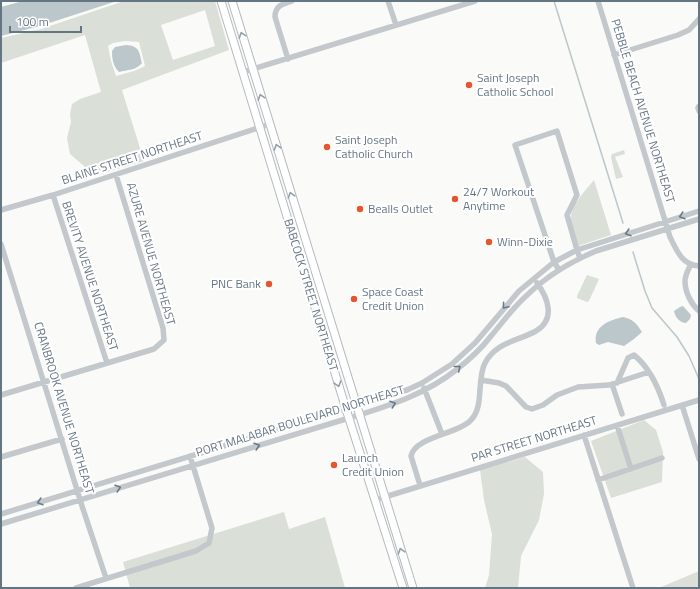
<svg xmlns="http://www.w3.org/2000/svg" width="700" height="589" viewBox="0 0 700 589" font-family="'Titillium Web',sans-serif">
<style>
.green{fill:#dadfd7;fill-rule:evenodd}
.water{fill:#bbc7cb}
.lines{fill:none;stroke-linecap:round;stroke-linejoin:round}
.stream{stroke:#bbc7cb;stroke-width:1.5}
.major-casing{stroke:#b5babe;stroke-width:9}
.minor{stroke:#c3c8cc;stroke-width:5.5}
.major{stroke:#fff;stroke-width:7}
.oneway{stroke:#939fa8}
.oneway2{stroke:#6a7a87}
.poi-dot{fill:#e4572e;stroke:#fff;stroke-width:1.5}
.labels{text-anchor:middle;stroke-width:4;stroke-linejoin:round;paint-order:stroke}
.poi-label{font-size:12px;fill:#657683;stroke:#fff;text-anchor:start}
.street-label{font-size:12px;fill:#657683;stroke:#fff}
</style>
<rect width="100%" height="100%" fill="#fafaf8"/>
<path class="green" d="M124,1h91l14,49 -107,40 22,71 -57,17 -3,-12 -14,-12 -3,-16 4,-16 -1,-8 2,-10 8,-5 21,-7 -16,-57 -84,28v-25l40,-9zM205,10l10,36 -42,14 -12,-35zM125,41l14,1 6,24 -11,5 -18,5 -5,-15 -3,-15 5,-3z
M624,150l1,4 -10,3 8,20 -7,2 -5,-22 1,-3z
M594,180l17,55 -33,11c-2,-7 -5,-14 -7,-22 -3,-16 14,-33 23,-44z
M587,275l12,4 -10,22 -2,1 -10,-4v-2z
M644,420l12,10 7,22 -1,30 -51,16 -20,-57z
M525,457l18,15 1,22 -5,26 -18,36 -3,32h-33l4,-13 3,-41 -8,-34 -4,-30z
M284,512l5,17 36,-12 20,71h-215l-7,-26z
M699,571v17h-40z"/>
<path class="water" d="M23,1h94l-77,25 -39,10v-29z
M126,45c14,1 13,7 16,18 -5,7 -15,7 -23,9 -6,-6 -7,-13 -7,-21l3,-4z
M683,306l8,9 -1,4 -4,4c-6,0 -11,-6 -12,-12l6,-4z
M623,317c10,2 14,7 19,15l-8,7 -10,7 -16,-4 -9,3 -3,-2c-3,-17 14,-23 27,-26z"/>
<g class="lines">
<path class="stream" d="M554,1l69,222
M633,252l12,39 7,17 25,29 12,19 10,23"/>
<g class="major-casing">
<path id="major" d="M221,1l125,408 57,179
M232,1l181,587"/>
</g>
<path class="minor" d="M388,1l8,24
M598,1l72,236c7,14 12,28 29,29
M614,55l64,-20 11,-5 10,-11
M288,59l-13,-42c0,-11 7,-13 17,-16
M243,72l232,-71
M699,106l-1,2 1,3
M53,195l54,168
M1,210l52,-15 217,-71
M1,244l81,262 24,72
M690,266c-2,4 -5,11 -5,15 0,11 6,23 14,30
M559,270l-5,-8 -39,-117 42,-14 20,64 -10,20 10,35 3,8
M481,380l18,3 7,3 20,21 6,2 11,-4 14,-10 21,-8 31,-2 40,-13
M617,383l11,-25 6,-3c16,13 24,31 30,50
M612,384l10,30
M424,388l18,46
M1,395l153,-46 10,-9 -1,-12 -47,-153
M682,405l17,54
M617,425l14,44
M584,435l49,153
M1,457l61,-18
M598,480l64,-22
M419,482l-8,-26c4,-19 46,-22 59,-35 15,-14 6,-40 15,-58 11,-21 33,-22 51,-32 20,-12 12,-33 1,-48
M375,500l324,-100
M1,514l406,-124 15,-7 30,-19 23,-21 44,-52 35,-29 23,-12 122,-39
M1,524l358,-109c35,-11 68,-22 97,-45 13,-10 25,-21 35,-34 11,-13 21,-27 34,-39 20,-20 45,-35 71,-46l103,-32
M76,588l120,-37 13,-8 3,-15 -22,-72"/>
<use href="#major" class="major"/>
</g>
<defs><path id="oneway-chevron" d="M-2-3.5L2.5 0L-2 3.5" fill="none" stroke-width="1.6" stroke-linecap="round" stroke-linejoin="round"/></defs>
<g class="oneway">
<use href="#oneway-chevron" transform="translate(242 35) rotate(-107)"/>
<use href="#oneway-chevron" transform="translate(261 97) rotate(-107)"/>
<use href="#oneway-chevron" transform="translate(277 147) rotate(-107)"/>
<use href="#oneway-chevron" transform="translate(291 195) rotate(-107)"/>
<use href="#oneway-chevron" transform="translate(338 384) rotate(73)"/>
<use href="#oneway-chevron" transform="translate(401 551) rotate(-107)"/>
</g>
<g class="oneway2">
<use href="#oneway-chevron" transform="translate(682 216) rotate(163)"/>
<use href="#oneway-chevron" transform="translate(628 233) rotate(163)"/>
<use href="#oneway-chevron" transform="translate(505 306) rotate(130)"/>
<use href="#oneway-chevron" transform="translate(458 368) rotate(-39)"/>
<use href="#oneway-chevron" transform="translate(393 404) rotate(-19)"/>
<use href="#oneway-chevron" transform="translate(257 446) rotate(-17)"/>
<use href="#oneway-chevron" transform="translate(118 488) rotate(-17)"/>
<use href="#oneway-chevron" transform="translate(40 502) rotate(163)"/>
</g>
<g class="poi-dot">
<circle cx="469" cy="85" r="4"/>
<circle cx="327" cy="147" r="4"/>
<circle cx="455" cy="199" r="4"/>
<circle cx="360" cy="209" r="4"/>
<circle cx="489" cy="242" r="4"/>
<circle cx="269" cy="284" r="4"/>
<circle cx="354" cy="299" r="4"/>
<circle cx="334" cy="465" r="4"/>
</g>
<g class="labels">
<g class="poi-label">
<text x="477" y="82">Saint Joseph<tspan x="477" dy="14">Catholic School</tspan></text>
<text x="335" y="144">Saint Joseph<tspan x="335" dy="14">Catholic Church</tspan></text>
<text x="463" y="196">24/7 Workout<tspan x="463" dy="14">Anytime</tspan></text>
<text x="368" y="213">Bealls Outlet</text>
<text x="497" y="246">Winn-Dixie</text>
<text x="261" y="288" text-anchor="end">PNC Bank</text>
<text x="362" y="296">Space Coast<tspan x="362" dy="14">Credit Union</tspan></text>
<text x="342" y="462">Launch<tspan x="342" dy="14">Credit Union</tspan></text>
</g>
<g class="street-label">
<text transform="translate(643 111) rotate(73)" y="4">PEBBLE BEACH AVENUE NORTHEAST</text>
<text transform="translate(132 158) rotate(-18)" y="4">BLAINE STREET NORTHEAST</text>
<text transform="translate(151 254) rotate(74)" y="4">AZURE AVENUE NORTHEAST</text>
<text transform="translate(90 276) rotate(72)" y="4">BREVITY AVENUE NORTHEAST</text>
<text transform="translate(311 295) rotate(73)" y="4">BABCOCK STREET NORTHEAST</text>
<text transform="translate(64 408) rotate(73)" y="4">CRANBROOK AVENUE NORTHEAST</text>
<text transform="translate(300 421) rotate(-17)" y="4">PORT MALABAR BOULEVARD NORTHEAST</text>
<text transform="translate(534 439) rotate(-17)" y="4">PAR STREET NORTHEAST</text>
</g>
</g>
<rect width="700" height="589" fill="none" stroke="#657683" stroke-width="4"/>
<path d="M10 26v6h71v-6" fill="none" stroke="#657683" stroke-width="2"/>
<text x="16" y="26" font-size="12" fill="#657683" stroke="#ffffff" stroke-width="3" paint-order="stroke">100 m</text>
</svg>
